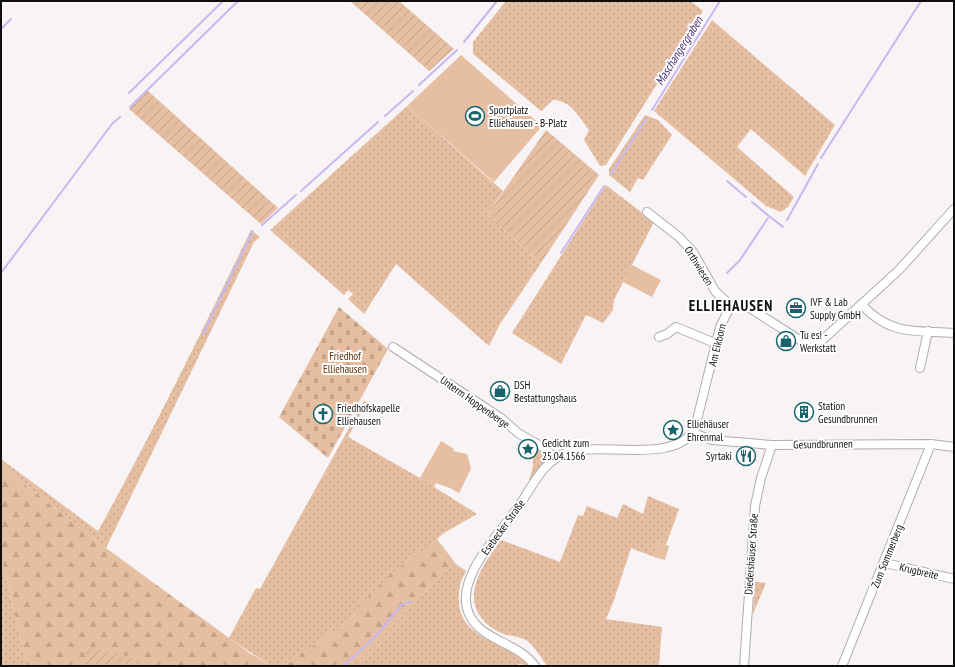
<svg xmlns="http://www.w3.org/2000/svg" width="955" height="667" viewBox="0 0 955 667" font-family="'PT Sans Narrow',sans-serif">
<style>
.grass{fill:url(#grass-dots)}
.forest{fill:url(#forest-firs)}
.cemetery{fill:url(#cemetery-stones)}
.park{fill:#e6bfa2}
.garden{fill:url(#garden-furrows)}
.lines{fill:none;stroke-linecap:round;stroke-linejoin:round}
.stream{stroke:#c7b9f0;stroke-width:2}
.minor-casing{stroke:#b1acad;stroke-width:10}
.minor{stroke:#fff;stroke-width:8}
.labels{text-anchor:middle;stroke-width:4;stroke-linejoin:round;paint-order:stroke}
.poi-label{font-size:11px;fill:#100f0f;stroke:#fff;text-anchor:start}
.street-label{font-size:11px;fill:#100f0f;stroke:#fff}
.park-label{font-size:11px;fill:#5f3001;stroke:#fff}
.water-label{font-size:12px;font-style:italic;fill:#442e6f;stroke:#fff}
.district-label{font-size:15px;font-weight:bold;letter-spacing:1px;fill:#100f0f;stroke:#fff}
</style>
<defs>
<pattern id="grass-dots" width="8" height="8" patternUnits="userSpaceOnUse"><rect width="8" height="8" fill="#e6bfa2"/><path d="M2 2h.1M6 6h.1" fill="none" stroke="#c4a38a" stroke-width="1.8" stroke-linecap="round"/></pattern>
<pattern id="forest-firs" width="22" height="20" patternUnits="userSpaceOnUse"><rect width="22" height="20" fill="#e6bfa2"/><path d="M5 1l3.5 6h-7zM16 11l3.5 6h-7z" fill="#c4a38a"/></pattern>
<pattern id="cemetery-stones" width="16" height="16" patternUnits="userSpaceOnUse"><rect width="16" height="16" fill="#e6bfa2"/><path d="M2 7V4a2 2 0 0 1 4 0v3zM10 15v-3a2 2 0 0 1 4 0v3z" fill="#c4a38a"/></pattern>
<pattern id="garden-furrows" width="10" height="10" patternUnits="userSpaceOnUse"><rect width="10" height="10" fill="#e6bfa2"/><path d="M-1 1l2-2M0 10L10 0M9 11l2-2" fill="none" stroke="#c4a38a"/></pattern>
</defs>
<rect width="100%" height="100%" fill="#f8f3f5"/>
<path class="grass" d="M506,1h185l12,10 -97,154 -6,1 -16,-26 5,-10c-11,-14 -17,-29 -36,-30l-12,11 -68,-57v-12z
M712,20l123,105 -30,51 -54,-47 -14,18 57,50 -6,10 -7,5 -15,-6 -112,-95z
M407,106l96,85 -16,24 54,48 -41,61 -11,22 -93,-82 -32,50 -16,-15 5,-5 -5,-4 -4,5 -74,-65z
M645,115l13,5 14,15 -29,45 -5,-2 -8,14 -21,-17v-6z
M606,185l48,37 -40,78 -1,10 -10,13 -17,-8 -25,49 -49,-31z
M251,230l9,7 -6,5 -148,306 -105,-82v-7l97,72c55,-99 104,-200 153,-301z
M364,401l3,1 -19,35 72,41 57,36 -33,19 -84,71 -8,13 -31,24 -41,25h-9l-42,-28 27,-50 4,1z
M532,445l13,8 1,5 -14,23 -3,-1c3,-9 8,-23 -1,-30l1,-4z
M648,496l31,13 -13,36 -8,-3 -4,15 -23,-9 -18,55 -7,16 56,8 -3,39h-112c-4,-6 -15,-23 -21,-26 -9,-4 -20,-4 -29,-9 -42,-25 -18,-62 4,-91l59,22 18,-47 5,1 4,-10 30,12 6,-14 20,10z
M1,555l26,111h-26z
M456,564l10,7c-6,10 -8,20 -7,32 2,37 51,40 71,63l-11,-2 -1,2h-164l92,-96z
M755,582l11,1 -13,31z"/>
<path class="forest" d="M1,466l105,82 145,106 20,12h-244l-26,-111z
M437,539l19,25 -10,6 -92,96h-74l41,-25 31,-24 8,-13 32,-31z"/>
<path class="cemetery" d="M339,307l49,42 -60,109 -49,-41z"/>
<path class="park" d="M461,55l81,71 -48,56 -87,-76z
M632,265l29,15 -9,17 -29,-15z
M441,441l13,8 -1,2 14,3 4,15 -12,24 -9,-5 -14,-5 -2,4 -14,-9z
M658,542l11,4 -4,14 -11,-3z"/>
<path class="garden" d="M350,1h49l55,48 -25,22z
M147,90l131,118 -17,16 -132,-115z
M546,130l53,45 -58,88 -54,-48z
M88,646l40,10 21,10h-66z"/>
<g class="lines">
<path class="stream" d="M1,29l10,-10
M464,42l33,-41
M419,85l38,-35
M129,93l94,-92
M130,107l108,-106
M652,110l68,-109
M385,116l28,-25
M821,158l100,-157
M611,174l35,-55
M727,181l19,16
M301,191l77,-69
M752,202l17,14
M769,216l14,11
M787,220l31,-56
M262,225l34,-30
M561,253l43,-67
M1,273l111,-149 8,-7
M727,273l13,-13 28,-42
M203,334l50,-103
M343,666l32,-29 27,-33 9,-2"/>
<g class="minor-casing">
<path id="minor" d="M647,212l32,25 14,15 22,39 16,15
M862,305c29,31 53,25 92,28
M659,337l8,-3 9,-7 41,17
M393,347l108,71 17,15 28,16 9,10
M920,368l8,-37
M693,433l19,7 60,5 159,-1 23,3
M885,563l69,16
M535,666c-17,-24 -54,-25 -66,-52 -16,-35 32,-82 50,-108 14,-21 26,-49 53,-55 32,-8 106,13 123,-23l25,-101 10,-20 8,-3 10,3 55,35 5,2 11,-1 80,-73 55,-61
M744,666l11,-160 6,-28 11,-33
M842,666l89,-222"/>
</g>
<use href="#minor" class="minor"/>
</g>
<defs>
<g id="stadium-ring" transform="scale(1)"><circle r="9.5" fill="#fff" stroke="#17646c" stroke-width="1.5"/><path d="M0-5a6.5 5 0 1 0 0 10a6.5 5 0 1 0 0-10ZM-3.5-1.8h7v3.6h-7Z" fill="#17646c"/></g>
<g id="office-ring" transform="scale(1)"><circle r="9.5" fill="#fff" stroke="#17646c" stroke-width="1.5"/><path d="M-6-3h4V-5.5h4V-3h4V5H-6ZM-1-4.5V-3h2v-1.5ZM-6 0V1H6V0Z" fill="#17646c"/></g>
<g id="shop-ring" transform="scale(1)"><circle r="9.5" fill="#fff" stroke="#17646c" stroke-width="1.5"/><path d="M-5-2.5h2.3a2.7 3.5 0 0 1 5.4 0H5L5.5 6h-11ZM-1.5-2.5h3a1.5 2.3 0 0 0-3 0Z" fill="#17646c"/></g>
<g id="building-ring" transform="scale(1)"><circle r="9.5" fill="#fff" stroke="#17646c" stroke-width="1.5"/><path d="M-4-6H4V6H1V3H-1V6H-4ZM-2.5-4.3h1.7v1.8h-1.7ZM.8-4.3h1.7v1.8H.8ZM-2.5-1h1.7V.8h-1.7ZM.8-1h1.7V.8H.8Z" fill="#17646c"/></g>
<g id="church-ring" transform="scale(1)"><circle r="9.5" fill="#fff" stroke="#17646c" stroke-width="1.5"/><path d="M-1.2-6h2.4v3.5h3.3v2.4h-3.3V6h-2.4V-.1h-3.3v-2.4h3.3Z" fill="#17646c"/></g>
<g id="sight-ring" transform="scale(1)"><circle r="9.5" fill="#fff" stroke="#17646c" stroke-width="1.5"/><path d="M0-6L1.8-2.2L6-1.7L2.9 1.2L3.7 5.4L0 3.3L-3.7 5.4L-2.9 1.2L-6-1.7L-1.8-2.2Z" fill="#17646c"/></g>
<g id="restaurant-ring" transform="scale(1)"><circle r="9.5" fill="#fff" stroke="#17646c" stroke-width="1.5"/><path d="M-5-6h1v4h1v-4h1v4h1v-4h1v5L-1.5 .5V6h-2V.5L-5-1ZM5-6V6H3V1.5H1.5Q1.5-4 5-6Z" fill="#17646c"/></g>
</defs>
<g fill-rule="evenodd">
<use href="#stadium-ring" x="475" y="116"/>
<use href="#office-ring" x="796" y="308"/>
<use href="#shop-ring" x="786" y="341"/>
<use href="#shop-ring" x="500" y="391"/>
<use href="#building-ring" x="804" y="412"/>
<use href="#church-ring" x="323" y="414"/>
<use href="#sight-ring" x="673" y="430"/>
<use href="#sight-ring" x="528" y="449"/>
<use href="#restaurant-ring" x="746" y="456"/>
</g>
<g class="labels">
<g class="poi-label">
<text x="489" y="114">Sportplatz<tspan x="489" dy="13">Elliehausen - B-Platz</tspan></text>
<text x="810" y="306">IVF &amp; Lab<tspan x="810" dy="13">Supply GmbH</tspan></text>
<text x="800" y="339">Tu es! -<tspan x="800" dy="13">Werkstatt</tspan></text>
<text x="514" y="389">DSH<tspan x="514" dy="13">Bestattungshaus</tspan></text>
<text x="818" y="410">Station<tspan x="818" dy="13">Gesundbrunnen</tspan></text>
<text x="337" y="412">Friedhofskapelle<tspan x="337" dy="13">Elliehausen</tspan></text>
<text x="687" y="428">Elliehäuser<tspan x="687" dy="13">Ehrenmal</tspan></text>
<text x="542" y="447">Gedicht zum<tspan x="542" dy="13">25.04.1566</tspan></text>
<text x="732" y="460" text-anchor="end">Syrtaki</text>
</g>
<g class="street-label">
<text transform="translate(699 266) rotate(58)" y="4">Orthwiesen</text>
<text transform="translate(717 345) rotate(-76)" y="4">Am Eikborn</text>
<text transform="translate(475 402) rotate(35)" y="4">Unterm Hoppenberge</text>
<text transform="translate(823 444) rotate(-1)" y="4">Gesundbrunnen</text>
<text transform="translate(503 527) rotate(-54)" y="4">Esebecker Straße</text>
<text transform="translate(751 554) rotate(-86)" y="4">Diedershäuser Straße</text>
<text transform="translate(887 556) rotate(-68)" y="4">Zum Sommerberg</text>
<text transform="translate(919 571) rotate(13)" y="4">Krugbreite</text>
</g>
<g class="park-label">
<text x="345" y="360">Friedhof<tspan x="345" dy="13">Elliehausen</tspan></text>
</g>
<g class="water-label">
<text transform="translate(679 51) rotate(-58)" y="4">Maschangergraben</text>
</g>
<g class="district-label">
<text x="731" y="311">ELLIEHAUSEN</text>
</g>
</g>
<rect width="955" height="667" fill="none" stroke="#100f0f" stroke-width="4"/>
</svg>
